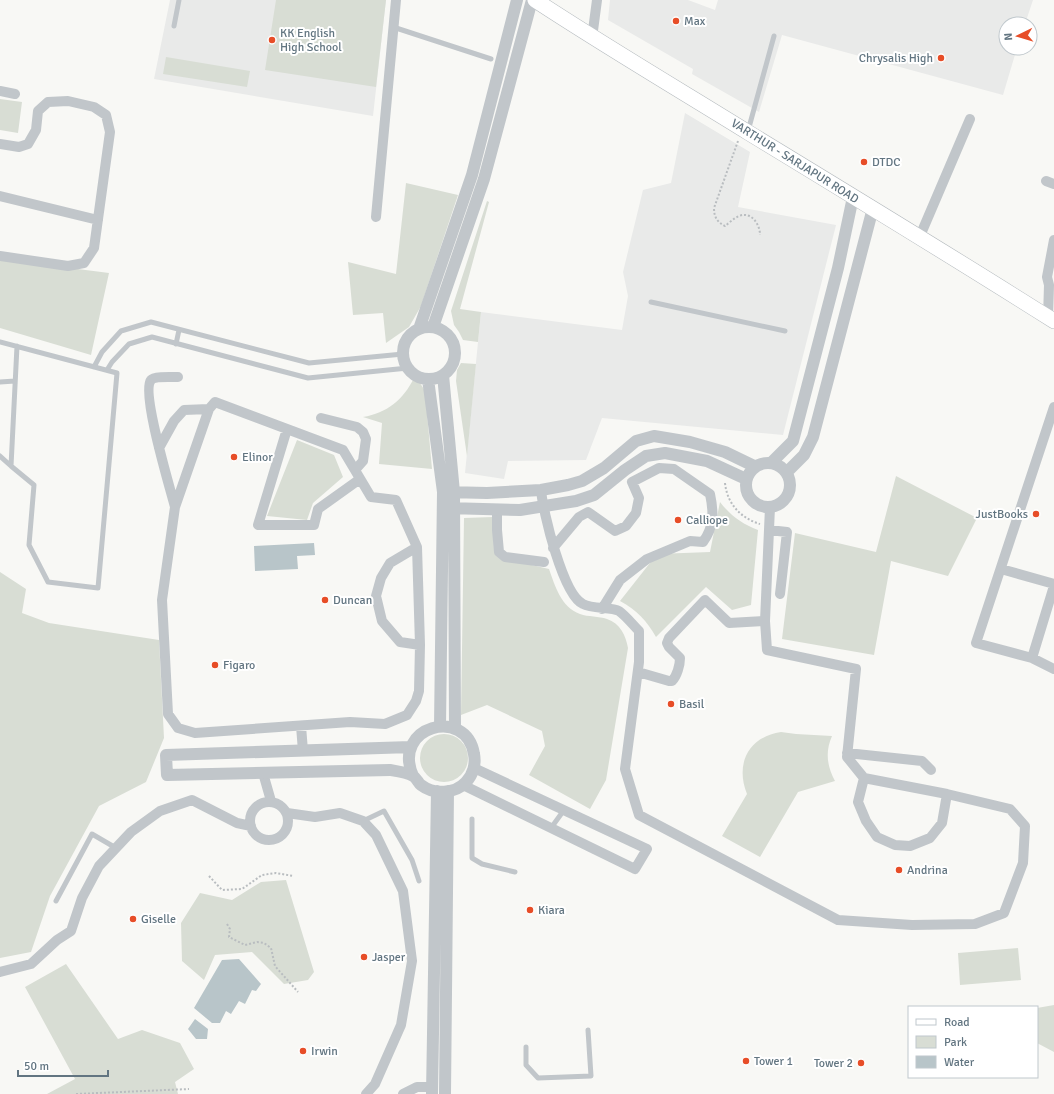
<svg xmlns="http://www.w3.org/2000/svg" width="1054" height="1094" viewBox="0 0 1054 1094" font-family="Signika,sans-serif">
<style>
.built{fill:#e9eae9}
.green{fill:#d8ddd4}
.water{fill:#b8c5c9}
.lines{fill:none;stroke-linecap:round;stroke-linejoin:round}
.primary-casing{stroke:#b4babe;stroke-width:16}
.path{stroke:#b9bdc0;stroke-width:2;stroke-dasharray:2 2;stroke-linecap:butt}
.service{stroke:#c1c6ca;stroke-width:5}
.minor{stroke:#c1c6ca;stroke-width:10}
.tertiary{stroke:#c1c6ca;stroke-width:12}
.primary{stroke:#fff;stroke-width:15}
.poi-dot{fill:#e74d27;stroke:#fff;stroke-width:1.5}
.labels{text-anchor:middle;stroke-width:4;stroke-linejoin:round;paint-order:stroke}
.poi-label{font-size:12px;fill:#627581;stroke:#fff;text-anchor:start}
.street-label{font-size:12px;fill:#627581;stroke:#fff}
</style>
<rect width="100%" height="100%" fill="#f8f8f5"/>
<path class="built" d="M170,0h216l-13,116 -219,-37z
M610,0h78l27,10 3,-10h315l-8,24h-19v24h11l-14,47 -221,-60 -23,77 -67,-38 1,-5 -85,-49z
M685,113l65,39 -12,55 98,18 -53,210 -181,-17 -16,42 -78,1 -4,18 -39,-6 16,-161 141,18 6,-34 -5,-24 20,-82 28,-7z"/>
<path class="green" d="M276,0h110l-10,87 -111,-17z
M166,57l84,14 -3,16 -84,-13z
M0,99l22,3 -4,31 -18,-3z
M406,183l52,12 -37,111 -12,21 -23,16 -3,-30 -30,2 -5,-53 48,12z
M487,201l2,1 -29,107 21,3 -3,30 -15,-2 -4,-8 -5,-7 -3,-14z
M0,259l109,14 -18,82 -91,-27z
M461,363l15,1 -9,92 -11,-75 1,-11z
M414,378l6,5 5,8 7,78 -53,-5 3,-41 -19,-6c24,-4 40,-17 51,-39z
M297,440l37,15 9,22 -30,26 -6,17 -40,-4z
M896,476l81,42 -29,58 -57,-15 -17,94 -92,-16 13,-106 81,19z
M720,502c10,13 22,22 38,28l-7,75 -19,5 -26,-23 -50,50c-9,-16 -19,-27 -36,-36l37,-47 53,-2z
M493,517l1,33 2,4 5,4 48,11c6,17 12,38 31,45 8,3 19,2 27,5 13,4 19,17 21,29l-22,132 -16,29 -61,-34 16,-29 -3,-15 -55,-26 -26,10 3,-197z
M0,572l26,17 -4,24 27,10 110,17 5,98 -18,44 -47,24 -49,90 -19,56 -31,6z
M781,732l15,2 36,2c-7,16 -5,30 3,45l-37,11 -38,65 -38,-21 25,-42c-12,-30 1,-57 34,-62z
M420 758a24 24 0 1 1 48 0a24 24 0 1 1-48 0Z
M286,880l28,92 -6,8 -24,4 -32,-32 -37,3 -11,25 -22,-19 -1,-38 19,-30 32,7 29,-18z
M1018,948l3,32 -61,5 -2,-32z
M66,964l52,75 24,-9 38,13 14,26 -19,13 3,12h-131l28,-15 -50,-92z
M1054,1005v47l-17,-9v-35z"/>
<path class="water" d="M314,543l1,12 -18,1 1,13 -43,2 -1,-25z
M239,959l22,25 -5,7 -4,-1 -7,14 -6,-3 -8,13 -5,-3 -6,12h-8l-18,-15 28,-48z
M195,1019l13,10 -1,10h-11l-8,-10z"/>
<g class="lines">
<g class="primary-casing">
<path id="primary" d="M535,0c70,46 143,89 214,133 102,62 204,124 305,188"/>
</g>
<path class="path" d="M738,141l-24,67c0,9 3,14 11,18 4,-3 9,-8 14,-10 12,-5 21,8 21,19
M725,483c2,20 15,35 35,41
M209,876l13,14 20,-1 20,-14 14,-2 17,3
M227,924l3,5 -1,8 16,8 12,-3 7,1 7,5 4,18 23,26
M76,1094l113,-5"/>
<path class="service" d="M174,26l5,-26
M393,27l98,32
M748,131l26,-95
M651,302l134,29
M0,342l117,31 -19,215 -50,-6 -19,-37 5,-60 -23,-19 6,-120
M176,344l3,-14
M94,367l8,-15 19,-21 30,-9 158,41 94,-9
M107,370l5,-8 17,-18 23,-7 156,41 100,-10
M0,382l15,-1
M0,456l11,10
M472,819v39l10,6 33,8
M363,821l21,-10 28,49 7,21
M551,828l13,-18
M56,901l36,-67 24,14
M526,1047v18l12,13 53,-2 -3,-46"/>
<path class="minor" d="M592,38l5,-38
M0,91l15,3
M0,144l19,3 9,-3 8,-14 2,-19 10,-9 20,-1 26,6 12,8 4,17 -16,116 -10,15 -16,3 -68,-10
M1046,181l8,3
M0,196l98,24
M376,217l20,-217
M920,236l50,-117
M1048,318l1,-33 -2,-8 7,-37
M215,402l128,48 28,47 25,3 21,47 3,98 -1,46 -3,10 -9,14 -22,9 -35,-2 -155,11 -17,-5 -10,-14 -6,-114 13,-93 34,-98z
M1054,407l-78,236 56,15 22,11
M321,418l36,9 6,5 3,7 -3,22 -8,9
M287,429l-29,96h56l4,-16 42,-30
M159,448l15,-27 10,-11 25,-1
M541,490c2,22 22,105 42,114 9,5 29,3 36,7 7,5 14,14 20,20v31l-14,107 14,46 199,105 74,5 63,-1 29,-11 19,-50 2,-37 -15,-17 -63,-15 -83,-16 -17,-21 9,-88 -89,-19 -2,-29 5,-114
M175,507c-5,-19 -34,-115 -24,-127 3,-4 21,-3 27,-3
M497,509v21l2,22 6,5 39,5
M769,530l18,2 -7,62
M417,547l-27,16 -9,15 -5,18 6,25 18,21 20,3
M553,548l26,-31 9,-5 27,19 11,-5 10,-13 3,-15 -7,-16 27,-14 15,1 36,25c4,19 4,33 -7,48l-13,-1 -43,18 -27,21 -18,29
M1001,569l53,15
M1032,658l22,-72
M638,672l31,9h3c5,-5 8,-16 8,-23l-11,-11 -2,-4 2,-5 36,-38 24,23 36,-2
M301,726l2,25
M847,753l75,8 9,9
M263,773l8,28
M864,778l-6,24 8,19 11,16 18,8 15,1 20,-8 12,-15 5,-29
M463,785l172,84 12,-20 -173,-81
M250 821a19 19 0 1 1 38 0a19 19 0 1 1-38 0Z
M287,813l28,4 25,-4 23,8 13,14 27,56 9,70 -11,64 -26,59 -9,10
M0,972l31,-8 26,-24 14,-9 11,-33 17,-32 32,-34 29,-21 32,-11 45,23 14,3
M403,1094l14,-7h15"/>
<path class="tertiary" d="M433,327l51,-148 48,-179
M403 353a26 26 0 1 1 52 0a26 26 0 1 1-52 0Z
M419,329l53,-154 45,-175
M443,375l11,117 1,237
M428,379l15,113 -3,234
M772,462l21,-21 45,-173 15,-71
M746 485a22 22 0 1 1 44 0a22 22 0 1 1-44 0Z
M787,472l17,-17 9,-18 60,-229
M446,492l41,1 54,-3 27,-5 14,-4 22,-13 32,-27 18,-5 36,6 35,10 29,14
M447,508l73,2 56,-9 18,-6 31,-25 21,-14 19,-3 42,8 39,18
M411,747l-245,8 1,20 223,-5c6,1 19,3 23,6 4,2 5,7 8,9 13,10 34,9 45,-3 7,-7 10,-18 8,-28 -8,-48 -83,-28 -61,22
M432,1094l5,-303
M445,1094l3,-303"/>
<use href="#primary" class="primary"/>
</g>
<g class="poi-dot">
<circle cx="676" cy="21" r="4"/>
<circle cx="272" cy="40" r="4"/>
<circle cx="941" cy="58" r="4"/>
<circle cx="864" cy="162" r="4"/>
<circle cx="234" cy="457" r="4"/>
<circle cx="1036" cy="514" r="4"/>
<circle cx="678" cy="520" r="4"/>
<circle cx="325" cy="600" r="4"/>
<circle cx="215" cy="665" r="4"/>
<circle cx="671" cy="704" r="4"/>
<circle cx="899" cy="870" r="4"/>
<circle cx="530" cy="910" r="4"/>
<circle cx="133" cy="919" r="4"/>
<circle cx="364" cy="957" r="4"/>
<circle cx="303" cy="1051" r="4"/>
<circle cx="746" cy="1061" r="4"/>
<circle cx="861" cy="1063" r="4"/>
</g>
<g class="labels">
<g class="poi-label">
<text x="684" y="25">Max</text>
<text x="280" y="37">KK English<tspan x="280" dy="14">High School</tspan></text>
<text x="933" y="62" text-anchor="end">Chrysalis High</text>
<text x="872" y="166">DTDC</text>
<text x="242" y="461">Elinor</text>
<text x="1028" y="518" text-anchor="end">JustBooks</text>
<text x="686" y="524">Calliope</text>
<text x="333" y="604">Duncan</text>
<text x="223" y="669">Figaro</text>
<text x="679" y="708">Basil</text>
<text x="907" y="874">Andrina</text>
<text x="538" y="914">Kiara</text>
<text x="141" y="923">Giselle</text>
<text x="372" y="961">Jasper</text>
<text x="311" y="1055">Irwin</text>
<text x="754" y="1065">Tower 1</text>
<text x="853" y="1067" text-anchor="end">Tower 2</text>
</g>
<g class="street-label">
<text transform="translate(795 161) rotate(32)" y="4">VARTHUR - SARJAPUR ROAD</text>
</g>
</g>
<rect x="908" y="1006" width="130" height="72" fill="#ffffff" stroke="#c0c8cd"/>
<rect x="916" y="1019" width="20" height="6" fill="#ffffff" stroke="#c0c8cd"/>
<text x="944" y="1026" font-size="12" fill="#627581">Road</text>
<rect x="916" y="1036" width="20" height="12" fill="#d8ddd4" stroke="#c0c8cd"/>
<text x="944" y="1046" font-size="12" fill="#627581">Park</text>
<rect x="916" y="1056" width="20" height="12" fill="#b8c5c9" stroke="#c0c8cd"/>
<text x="944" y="1066" font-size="12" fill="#627581">Water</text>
<g transform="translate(1018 36) rotate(265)"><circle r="19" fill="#ffffff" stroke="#c0c8cd"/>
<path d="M0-3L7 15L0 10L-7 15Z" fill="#e74d27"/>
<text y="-6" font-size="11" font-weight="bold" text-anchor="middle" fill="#627581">N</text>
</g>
<path d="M18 1070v6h90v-6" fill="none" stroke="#627581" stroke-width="2"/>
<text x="24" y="1070" font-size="12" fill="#627581" stroke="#ffffff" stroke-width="3" paint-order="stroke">50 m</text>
</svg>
